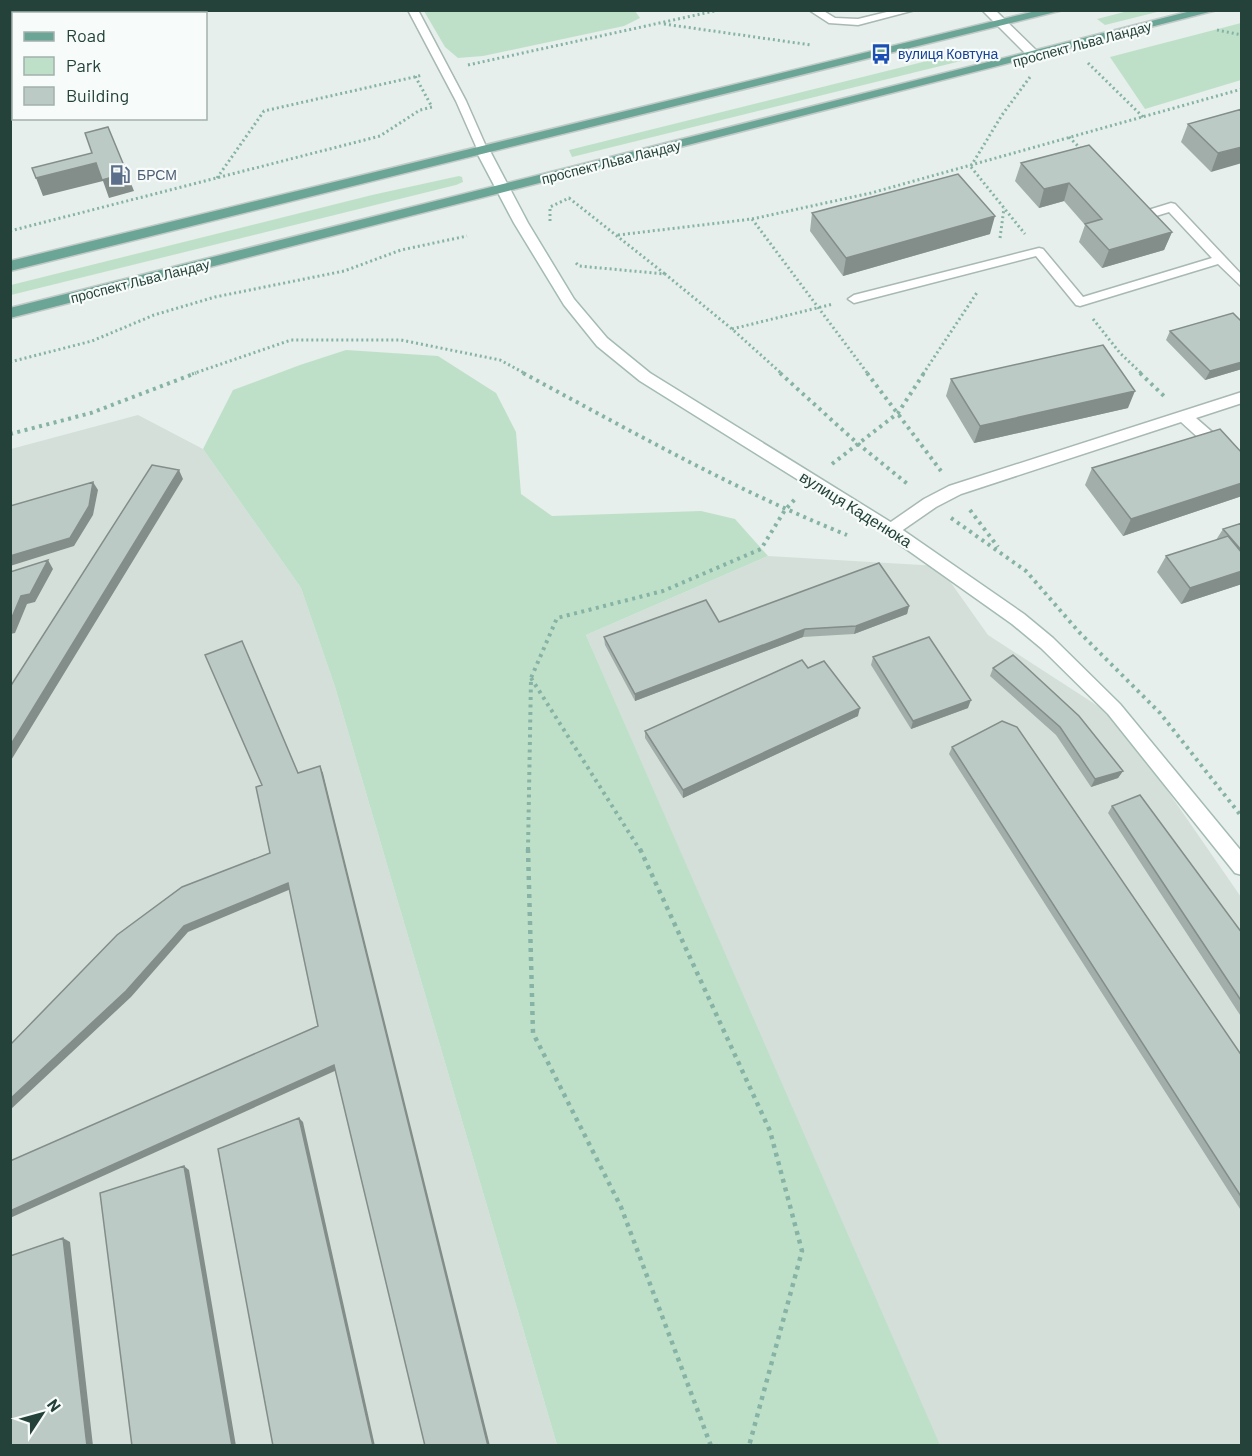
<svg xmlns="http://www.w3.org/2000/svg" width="1252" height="1456" viewBox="0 0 1252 1456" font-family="Barlow,sans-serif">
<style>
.built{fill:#d4dfda}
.green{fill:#bfe0c8}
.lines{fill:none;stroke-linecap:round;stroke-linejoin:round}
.lane-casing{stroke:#a8b8b2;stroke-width:3}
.street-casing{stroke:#a8b8b2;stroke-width:3}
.secondary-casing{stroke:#a4bbb3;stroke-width:3}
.primary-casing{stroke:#c2cac8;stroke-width:3}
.path-far2{stroke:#86b3a5;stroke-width:3;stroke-dasharray:2 3;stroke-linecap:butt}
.path-far1{stroke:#86b3a5;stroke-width:4;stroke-dasharray:3 4.5;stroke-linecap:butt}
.path{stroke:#86b3a5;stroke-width:4.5;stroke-dasharray:4 5;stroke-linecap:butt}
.lane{fill:#fff;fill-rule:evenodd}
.street{fill:#fff;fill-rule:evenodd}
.secondary{fill:#fff;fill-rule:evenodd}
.primary{fill:#6aa596;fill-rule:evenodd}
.wall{fill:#a1aea9}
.shaded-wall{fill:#838d89}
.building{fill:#bbcac4;stroke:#838d89;stroke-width:1.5}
.labels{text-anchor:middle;stroke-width:4.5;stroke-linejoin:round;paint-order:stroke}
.far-street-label{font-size:14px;fill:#24423a;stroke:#f7fbf9}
.far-transit-label{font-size:14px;fill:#164399;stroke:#f7fbf9;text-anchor:start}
.far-service-label{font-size:14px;fill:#4e5e75;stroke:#f7fbf9;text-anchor:start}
.street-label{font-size:16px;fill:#24423a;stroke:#f7fbf9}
</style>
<rect width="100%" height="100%" fill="#e6efeb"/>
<path class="built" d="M138,415l65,34 98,139 34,99 222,758 -546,1v-997z
M768,556l171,10 49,69 130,84 123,178v548h-303l-352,-810z"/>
<path class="green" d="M635,11l5,7 -16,8 -141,30 -25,2 -13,-11 -21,-36z
M1128,11v-1l33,1 -56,14 -8,-6z
M1241,23v57l-96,29 -35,-52z
M963,52l6,7 -397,98 -3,-7z
M459,176l3,1 1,5 -7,3 -445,110v-10l361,-90z
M346,350l92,6 58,37 20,39 5,62 31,22 149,-5 34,8 33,37 -182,79 354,810h-383l-222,-758 -34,-99 -98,-139 30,-59 67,-25z"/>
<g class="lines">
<g class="lane-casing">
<path id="lane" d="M408,10h10l48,91 22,50 -1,2h-8l-1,-2 -22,-50z
M809,10h13l13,8 23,1 37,-9h20l-57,15 -29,-2z
M1171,203l4,1 67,71v12l-24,-23 -138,42 -4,-1 -40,-49 -182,47 -6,-4 6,-4 185,-47 4,1 40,48 129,-39 -43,-46 -26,8 -4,-1 -8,-10 6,-4 8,6z"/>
</g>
<g class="street-casing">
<path id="street" d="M982,10h13l44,43v6h-8z
M1242,392v11l-46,15 46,40v16l-6,-2 -55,-50 -220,72 -25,13 -39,27 -6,2 -6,-2 -2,-4 2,-4 39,-27 25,-13z"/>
</g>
<g class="secondary-casing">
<path id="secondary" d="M483,147l7,4 38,72 46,76 33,39 43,35 247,153 127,88 29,24 67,66 122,148v23l-7,-2 -127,-159 -67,-66 -29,-24 -127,-90 -245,-153 -43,-35 -33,-41 -50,-82 -38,-72z"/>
</g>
<g class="primary-casing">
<path id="primary" d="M1040,10h23l-1053,261v-10z
M1195,10h22l-1207,308v-10z"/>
</g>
<path class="path-far2" d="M664,24l147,21
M1217,30l25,5
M1088,63l55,54
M468,65l251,-55
M1069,137l14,14
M971,166l31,-51 28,-38
M971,167l54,67
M217,178l47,-67 159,-36
M752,219l116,155
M550,221v-14l19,-9 96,76
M10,231l370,-95 40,-26 12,-3 -17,-31
M618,235l134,-16 119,-26 371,-104
M1000,238l4,-30
M576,263l3,3 86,8 67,55 50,45
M1093,319l27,34 22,21
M732,329l101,-25
M10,362l82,-21 62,-26 61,-18 129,-26 57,-21 66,-14
M192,374l99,-34h110l99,20 26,14
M923,374l55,-83"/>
<path class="path-far1" d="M523,373c108,58 210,116 324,162
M780,373l77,70 53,43
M867,373l74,98
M1140,373l25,24
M10,434l81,-21 105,-40
M832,464l66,-51 26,-40
M970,510l28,37
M951,518l75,53 53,61 81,81 82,104
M531,678l109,172
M528,850l3,-172 26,-60 106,-27 98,-42 24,-39 11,-12"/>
<path class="path" d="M528,849l5,184 88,174 90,239
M640,849l130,282 32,120 -53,195"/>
<use href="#lane" class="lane"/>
<use href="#street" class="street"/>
<use href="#secondary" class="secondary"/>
<use href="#primary" class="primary"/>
</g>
<path class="wall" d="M1242,109l-31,63 -30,-30 7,-18z
M1089,145l83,87 -8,18 -62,18 -23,-26 6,-17 -21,-24 -25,7 -24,-27 6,-18z
M812,213l178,21 -147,42 -33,-45z
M1242,322v47l-37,11 -39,-40 4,-9z
M951,379l177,29 -154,35 -28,-47z
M1242,453v43l-119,40 -38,-51 7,-17z
M1242,523v61l-61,20 -24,-32 9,-16 50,-16 7,-11z
M909,606l-2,8 -53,20 -51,3 -168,64 -30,-56 -1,-8 115,-15z
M873,657l95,51 -57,21 -40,-64z
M808,668l50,48 -175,82 -38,-60v-7z
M993,668l130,103 -5,7 -27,9 -35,-52 -66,-59z
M952,747l290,309v156l-293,-458z
M1112,806l130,127v85l-134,-205z"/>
<path class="shaded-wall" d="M14,37v10l-4,1v-10z
M1242,147v16l-31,9 7,-19z
M96,163l31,10 7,18 -25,7 -6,-17 -60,15 -7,-18z
M1069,183l-5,18 -25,7 5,-19z
M995,216l-5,18 -147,42 3,-18z
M1172,232l-8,18 -62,18 7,-18z
M1242,362v7l-37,11 5,-9z
M1135,391l-7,17 -154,35 6,-17z
M179,470l4,9 -173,283v-16z
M93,482l5,8 -5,25 -19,31 -64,20v-10z
M1242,483v13l-119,40 8,-17z
M48,560l5,9 -18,33 -8,2 -12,29 -5,1v-12l11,-26z
M1242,571v13l-61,20 9,-16z
M909,606l-2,8 -53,20 2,-8z
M805,629l-2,8 -168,64v-7z
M971,700l-3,8 -57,21 2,-8z
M860,708l-2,8 -175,82v-8z
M320,766l3,7 167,673h-2z
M1123,771l-5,7 -27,9 4,-8z
M288,883l3,6 -103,43 -57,65 -121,113v-11l174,-173z
M334,1065l3,5 -327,148v-7z
M299,1118l4,4 72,324h-2z
M184,1166l5,4 47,276h-4z
M63,1238l7,4 23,204h-6z"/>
<path class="building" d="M10,10h106l1,4h-103v23l-4,1z
M1242,109v38l-24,6 -30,-29z
M108,127l19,46 -25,7 -6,-17 -60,15 -4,-10 60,-15 -7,-20z
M1089,145l83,87 -63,18 -24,-26 17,-5 -33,-36 -25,6 -23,-26z
M958,174l37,42 -149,42 -34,-45z
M1233,313l9,9v40l-32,9 -40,-40z
M1103,345l32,46 -155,35 -29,-47z
M1220,429l22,24v30l-111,36 -39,-51z
M152,465l27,5 -169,276v-59z
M93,482l-4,24 -19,32 -60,18v-50z
M1242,523v28l-19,-22z
M1228,536l14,17v18l-52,17 -24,-32z
M48,560l-18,34 -9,2 -11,26v-50z
M879,563l30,43 -53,20 -51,3 -170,65 -31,-57 102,-37 13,22z
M929,637l42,63 -58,21 -40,-64z
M242,641l56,132 22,-7 168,680h-63l-91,-381 -324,146v-50l308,-135 -30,-143 -104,43 -58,65 -116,108v-54l107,-110 65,-48 88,-34 -14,-66 6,-2 -57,-130z
M1013,655l66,61 44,55 -28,8 -35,-52 -67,-59z
M802,660l6,8 16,-7 36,47 -177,82 -38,-59z
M1002,721l15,6 225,329v142l-290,-451z
M1140,795l102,138v69l-130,-196z
M299,1118l74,328h-100l-55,-297z
M184,1166l48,280h-100l-32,-253z
M63,1238l24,208h-77v-190z"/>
<defs>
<g id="bus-bare" transform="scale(1.62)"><path d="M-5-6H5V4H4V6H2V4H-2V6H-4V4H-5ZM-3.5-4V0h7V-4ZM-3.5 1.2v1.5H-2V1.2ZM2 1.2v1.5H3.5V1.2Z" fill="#1a4fb4" stroke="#f7fbf9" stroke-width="2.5" paint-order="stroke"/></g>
<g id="fuel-bare" transform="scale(1.62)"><path d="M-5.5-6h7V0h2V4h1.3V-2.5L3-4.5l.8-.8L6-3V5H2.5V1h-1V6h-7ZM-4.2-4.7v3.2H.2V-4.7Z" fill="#5c6f8a" stroke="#f7fbf9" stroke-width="2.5" paint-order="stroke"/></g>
</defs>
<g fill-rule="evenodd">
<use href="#bus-bare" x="881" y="54"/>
<use href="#fuel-bare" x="120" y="175"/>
</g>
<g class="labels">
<g class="far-street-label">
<text transform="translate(1082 44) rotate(-15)" y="5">проспект Льва Ландау</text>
<text transform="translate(611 162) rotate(-14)" y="5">проспект Льва Ландау</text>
<text transform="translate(140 281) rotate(-14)" y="5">проспект Льва Ландау</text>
</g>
<g class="far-transit-label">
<text x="898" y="59">вулиця Ковтуна</text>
</g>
<g class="far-service-label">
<text x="137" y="180">БРСМ</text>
</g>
<g class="street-label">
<text transform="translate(856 509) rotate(32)" y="6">вулиця Каденюка</text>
</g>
</g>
<rect width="1252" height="1456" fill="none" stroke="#24423a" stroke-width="24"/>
<rect x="12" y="12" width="195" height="108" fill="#f7fbf9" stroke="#a3b1ad" stroke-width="1.5"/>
<rect x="24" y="32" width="30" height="9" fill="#6aa596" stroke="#a3b1ad" stroke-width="1.5"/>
<text x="66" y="42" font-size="18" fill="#24423a">Road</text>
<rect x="24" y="57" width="30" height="18" fill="#bfe0c8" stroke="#a3b1ad" stroke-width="1.5"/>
<text x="66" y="72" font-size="18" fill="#24423a">Park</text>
<rect x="24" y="87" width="30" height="18" fill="#bbcac4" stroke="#a3b1ad" stroke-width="1.5"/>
<text x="66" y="102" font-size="18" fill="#24423a">Building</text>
<g transform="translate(42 1414) rotate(54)" stroke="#f7fbf9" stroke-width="4.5" paint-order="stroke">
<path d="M0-4.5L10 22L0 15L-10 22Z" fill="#24423a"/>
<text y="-9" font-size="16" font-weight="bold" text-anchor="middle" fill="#24423a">N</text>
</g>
</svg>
